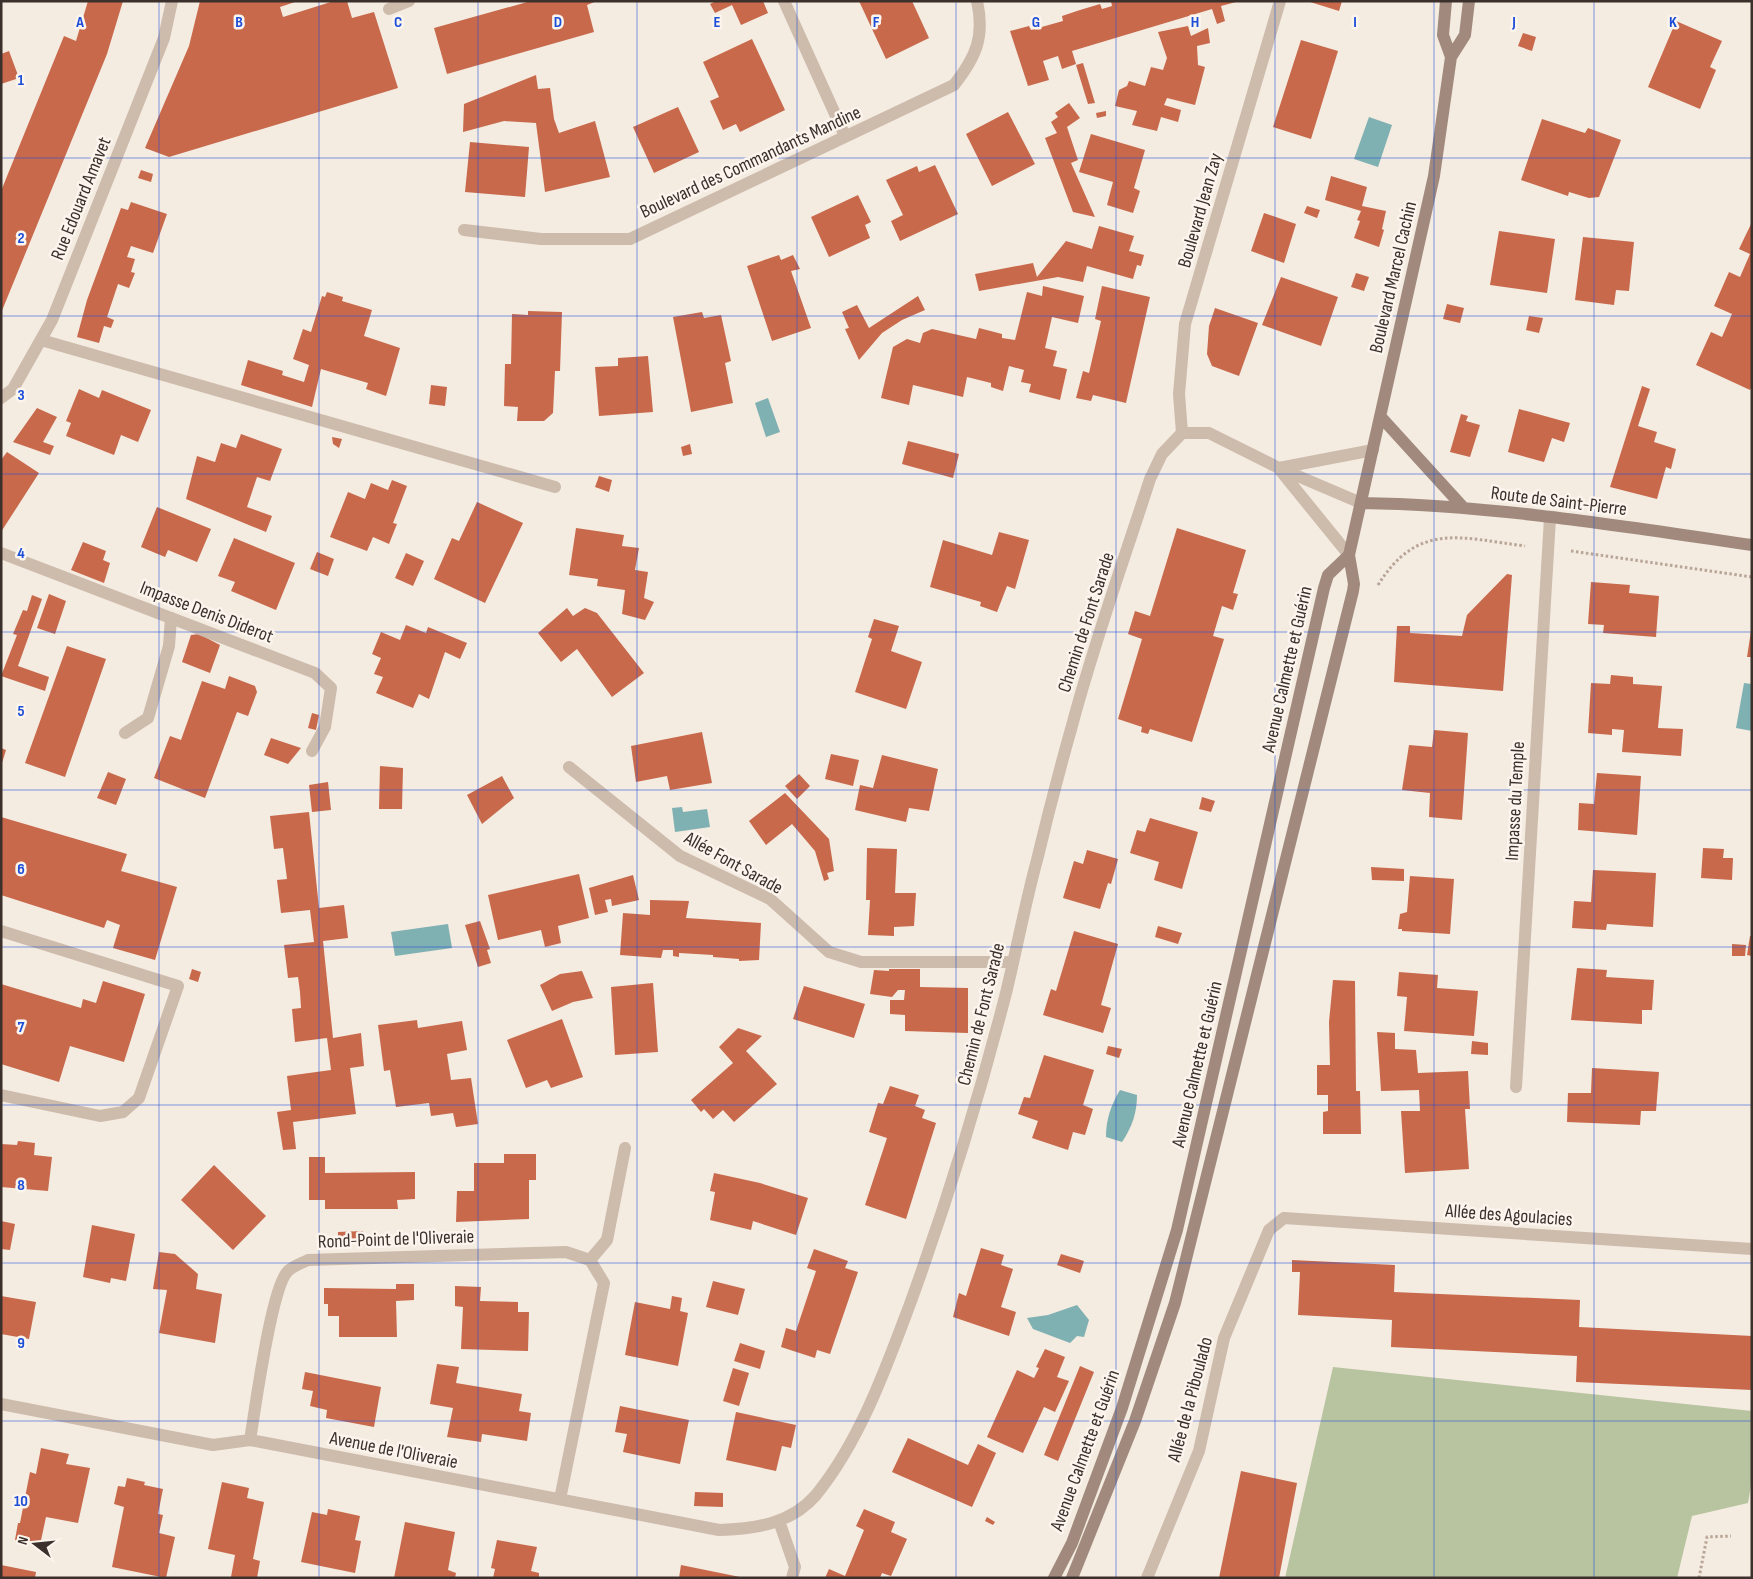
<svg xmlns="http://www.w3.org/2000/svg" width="1753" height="1579" viewBox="0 0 1753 1579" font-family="'Sofia Sans Condensed',sans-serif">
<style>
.green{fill:#b8c4a0}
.water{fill:#7fb0b2}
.building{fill:#c8694b}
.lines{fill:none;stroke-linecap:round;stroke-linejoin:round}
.path{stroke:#b9a596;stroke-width:3;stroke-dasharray:2.5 2.5;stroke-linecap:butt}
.lane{stroke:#cdbbac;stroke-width:12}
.street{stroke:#cdbbac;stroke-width:12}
.secondary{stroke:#a18a7d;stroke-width:12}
.grid{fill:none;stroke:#1d4ed8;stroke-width:1;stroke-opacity:0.55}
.labels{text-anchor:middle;stroke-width:5;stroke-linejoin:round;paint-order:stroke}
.street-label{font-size:19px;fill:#3b302b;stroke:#fbf5ee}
.grid-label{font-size:16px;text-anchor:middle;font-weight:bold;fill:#1d4ed8;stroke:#fbf5ee;stroke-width:5;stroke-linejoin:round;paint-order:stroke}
</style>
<rect width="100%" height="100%" fill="#f4ebe1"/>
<path class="green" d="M1333,1367l419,44v69l-4,23 -56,13 -15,62h-392z"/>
<path class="water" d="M1369,117l23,8 -14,42 -24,-8z
M768,398l12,34 -14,5 -11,-34z
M1744,683l8,1v47l-16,-3z
M682,807l1,5 24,-3 3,18 -35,5 -3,-24z
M448,924l4,24 -57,8 -4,-24z
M1120,1090l17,5c0,18 -5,32 -15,47l-16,-5c0,-18 5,-32 14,-47z
M1077,1305l12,15 -5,17 -7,-1 -7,7 -37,-14 -6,-11 21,-3z"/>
<path class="building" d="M88,1h35l-16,53 -106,259v-122l63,-155 12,5z
M200,1h98l-18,6 3,10 51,-16h13l5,17 22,-6 24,76 -229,69 -24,-9 44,-102z
M531,1h66l-10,4 7,27 -147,42 -13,-46z
M716,1h47l5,12 -27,12 -9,-20 -17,8 -5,-9z
M859,1h53l17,37 -43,21z
M1111,1h125v1l-15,4 4,15 -8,3 -5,-15 -140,42 4,13 -14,5 -4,-13 -15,5 6,19 -21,6 -18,-55 19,-5 2,4 32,-9 -1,-5 18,-6 20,-6 2,5 10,-3z
M1307,1h35l-3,10z
M1676,21l46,20 -12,26 6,3 -16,39 -52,-22z
M1188,26l3,10 17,-8 2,15 -13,3 1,19 7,2 -10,38 -28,-7 -3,7 17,5 -3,12 -17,-5 -4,14 -25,-6 5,-14 -22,-5 4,-16 8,-4 2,-5 16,5 6,-19 12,3 4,-12 -9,-26z
M1523,33l13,4 -4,14 -14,-5z
M752,39l33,71 -45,22 -4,-8 -13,6 -13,-29 9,-4 -16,-35z
M1301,40l37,11 -27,88 -38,-12z
M9,51l10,27 -18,6v-30z
M1083,63l12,40 -7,1 -12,-39z
M536,75l2,14 12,-1 4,31 5,14 36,-12 15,56 -65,15 -9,-69 -32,-2 -41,11 1,-28z
M1069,103l11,15 -13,9 11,33 -7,3 24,54 -22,-5 -28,-74 12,-5 -6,-11 7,-5 -3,-4z
M678,107l21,45 -45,21 -21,-46z
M1106,111v5l-9,2 -1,-5z
M1008,112l27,52 -43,22 -26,-52z
M1542,119l43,14 3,-5 33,12 -22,57 -10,1 -20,-6 -1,4 -47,-16z
M1091,134l54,16 -11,38 6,3 -7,22 -26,-8 6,-23 -34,-10z
M470,142l59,5 -4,50 -60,-5z
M935,165l23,49 -58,27 -9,-20 12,-6 -17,-35 31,-14 2,6z
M141,170l12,4 -2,8 -13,-4z
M1331,176l36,11 -5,19 24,5 -4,18 2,1 -5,17 -25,-9 6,-17 -3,-1 4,-9 -36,-11z
M858,195l13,27 -6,3 5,13 -41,19 -18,-40z
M131,202l36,12 -14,39 -22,-7 -4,11 8,2 -4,13 4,1 -6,15 -11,-4 -11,33 7,3 -3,8 -7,-2 -5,17 -22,-6 10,-37 34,-92 7,2z
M1307,206l13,4 -3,8 -13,-5z
M1264,213l32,11 -12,39 -33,-12z
M1752,222v164l-2,4 -54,-25 15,-33 11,5 10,-23 -18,-8 15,-34 11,5 10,-23 -11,-5z
M1099,226l35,10 -5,15 15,4 -3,11 -4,-1 -4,14 -46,-13 -4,16 -25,-5 -79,14 -4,-17 58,-11 4,14 29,-36 26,8z
M1499,231l56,8 -8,54 -57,-8z
M1583,237l51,5 -5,49 -13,-1 -2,15 -39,-5z
M779,255l2,5 12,-5 7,14 -9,2 20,57 -39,13 -25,-75z
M1356,273l13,4 -5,14 -13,-4z
M1281,277l57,20 -17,49 -59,-21z
M1043,286l41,10 -6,27 -26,-6 -7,31 12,3 -4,15 14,3 -7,31 -31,-8 2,-8 -10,-2 3,-12 -15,-4 -6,25 -12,-4v-4l-24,-6 -4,20 -50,-12 -4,20 -28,-7 12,-51 14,-8 13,4 3,-10 9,-4 44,10 3,-11 23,6v4l13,2 12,-48 15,4z
M1102,286l48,11 -24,106 -33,-8 -2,6 -15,-3 7,-27 6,2 12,-52 -6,-2z
M327,292l16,5 -1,4 30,9 -8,26 36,12 -14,48 -20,-7 2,-6 -47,-14 -9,38 -71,-22 7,-25 35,11 -1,4 22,7 5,-17 -16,-6 10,-30 8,3 11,-36 3,1z
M918,296l7,14 -23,10 -20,13 -23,27 -14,-31 4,-1 -7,-16 15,-7 12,23z
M1447,304l17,4 -4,15 -17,-4z
M1215,308l43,15 -19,53 -27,-10 -5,-12 2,-28z
M528,311l34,1 -2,59h-5l-2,42 -9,8h-27l1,-14 -14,-1 1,-42h6l1,-50 16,1z
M702,312l2,6 17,-3 10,46 -6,2 8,40 -42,9 -18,-95z
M1529,316l14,2 -4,15 -13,-3z
M648,356l5,56 -54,4 -4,-49 23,-1v-8z
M431,385l16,2 -2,19 -16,-2z
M1642,386l8,3 -12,37 19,6 -3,10 22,7 -5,20 -5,-2 -9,32 -47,-12z
M79,389l20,9 3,-8 49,20 -13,32 -17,-7 -7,20 -48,-19 5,-13 -5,-2z
M37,408l20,9 -14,25 11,4 -4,9 -37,-13z
M1519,409l51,14 -6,19 -12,-4 -8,24 -36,-10z
M1461,414l7,2 -2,5 14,4 -10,32 -20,-5z
M241,434l41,15 -12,32 -13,-4 -10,30 25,9 -6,16 -80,-33 11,-43 18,6 6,-19 15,5z
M332,437l10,2 -3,9 -6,-4z
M908,441l51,13 -6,24 -51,-14z
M690,444l2,10 -9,2 -2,-9z
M7,452l32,21 -38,59v-72z
M599,476l13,4 -3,12 -14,-5z
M392,480l15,6 -14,37 4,1 -8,20 -16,-7 -6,14 -37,-14 18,-45 17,7 6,-16 17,7z
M477,502l46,21 -38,80 -51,-24 18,-41 7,3z
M157,507l54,22 -14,33 -29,-12 -3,7 -24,-10z
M576,528l48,7 -2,11 17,2 -4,22 13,2 -4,26 10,4 -9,18 -23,-6 3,-24 -28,-4 1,-7 -29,-4z
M1177,528l69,22 -13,43 5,1 -5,16 -11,-4 -9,30 11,3 -32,103 -42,-13 -2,5 -7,-2 1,-5 -24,-8 24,-80 -14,-5 7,-23 15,5z
M999,532l30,8 -14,49 -8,-3 -10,26 -17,-6 1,-4 -51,-15 13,-47 49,15z
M234,538l61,25 -19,47 -45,-19 4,-9 -17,-6z
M83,542l23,9 -3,9 7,3 -6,20 -33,-13z
M317,552l17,7 -6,17 -18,-7z
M406,553l18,8 -11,25 -18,-8z
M1507,574l5,1 -9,116 -109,-9 3,-56h13v7l52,3 5,-21z
M1591,582l39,3 -1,8 30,3 -3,41 -53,-4 1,-8 -16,-1z
M49,594l17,7 -11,33 -18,-6z
M32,595l10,4 -24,67 31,11 -4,14 -44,-15 16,-41 -4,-1 10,-24 4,1z
M567,608l6,8 12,-8 12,5 47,60 -32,24 -35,-48 -16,13 -23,-29z
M874,619l25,7 -8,25 31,11 -16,47 -51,-17 17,-53 -4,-2z
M406,625l20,8 2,-6 39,16 -7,16 -15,-7 -16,47 -10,-5 -6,14 -37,-15 7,-16 -9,-3 7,-16 -9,-4 9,-22 19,8z
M1751,631h1v26h-5z
M199,634l21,11 -10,28 -28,-11 9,-27z
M67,646l39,13 -41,118 -40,-14z
M1611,675l22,2v7l29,2 -4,42 25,1 -2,27 -59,-4 2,-22 -12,-1v6l-24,-2 3,-50 19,1z
M229,676l26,10 2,6 -9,24 -11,-4 -32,86 -51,-20 16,-42 11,4 21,-59 23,8z
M312,713l7,2 -3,15 -8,-2z
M1434,730l34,3 -6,87 -33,-3 1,-24 -28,-3 7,-45 23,2z
M702,732l10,51 -42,7 -3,-14 -31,6 -5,-36z
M271,738l30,10 -13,16 -24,-9z
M1,748l5,2 -4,13h-1z
M831,754l28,6 -6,26 -28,-7z
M882,755l56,14 -9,42 -20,-3 -3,14 -51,-12 5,-25 13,3z
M380,766l23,2 -1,41h-23z
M108,772l18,7 -10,26 -19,-7z
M1597,773l44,3 -4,59 -59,-5 1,-27 15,1z
M799,774l11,12 -13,13 -12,-13z
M502,776l12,22 -32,26 -15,-29z
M328,782l3,28 -19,2 -3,-27z
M785,793l44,46 5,32 -7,2 2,6 -5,2 -9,-30 -23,-27 -26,21 -17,-24z
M1202,797l13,4 -4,11 -12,-3z
M309,812l10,96 25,-3 2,16 2,17 -25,3 10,97 28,-5 3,33 -14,2 6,46 -63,8 3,27 -13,1 -6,-38 14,-2 -4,-34 44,-6 -4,-32 -32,4 -3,-33 9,-1 -1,-16 -2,-15 -10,1 -4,-33 30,-3 -4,-32 -29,3 -4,-33 10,-1 -4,-31 -9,1 -4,-33z
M1,817l126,37 -6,17 56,16 -22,73 -42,-12 7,-23 -13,-5 -3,8 -103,-33z
M1150,818l48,14 -16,57 -28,-9 5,-18 -29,-9 7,-23 8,2z
M867,848l30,1 -2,44h21l-2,33 -20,1v9l-26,-1 2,-35h-4z
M1703,848l21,1 -1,9h10l-1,22 -31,-2z
M1087,850l31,9 -7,25 -3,-1 -8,26 -37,-11 11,-37 9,3z
M1371,867l33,2v12l-32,-1z
M1593,870l63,3 -3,54 -46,-3 -1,6 -34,-2 2,-27 17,1z
M579,874l10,44 -31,8 3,17 -16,4 -4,-17 -43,10 -10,-45z
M633,875l6,25 -27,6 -1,-7 -6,1 3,12 -13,3 -6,-27z
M1410,876l44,3 -4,55 -48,-3v-2h-4l2,-15 7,-2z
M650,900l39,1 -3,17 75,5 -2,37 -20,1v-2l-26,-2v-2l-34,-2v4l-6,-1v-6h-10l-2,8 -41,-3 3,-42 27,2z
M480,921l10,28 -3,1 4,13 -13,4 -13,-42z
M1158,926l24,7 -4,11 -23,-7z
M1074,931l44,13 -17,61 10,3 -8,25 -60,-18 8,-26 5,2z
M1750,936h2v20l-5,-1z
M1732,944l14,1 -1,11h-13z
M1577,968l30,2 -1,7 48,3 -2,30h-10v14l-71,-4z
M192,969l9,3 -3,10 -9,-3z
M889,969h31v18l48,1v45l-63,-2v-16l-15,-1v-14h14l1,-10h-7l-6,7 -22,-3 4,-24 15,1z
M582,971l11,27 -20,4 -21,9 -12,-26 20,-11z
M1399,972l39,3 -1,13 41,3 -4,45 -70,-5 3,-34 -10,-1z
M1333,980l22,1 1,110h4l1,43h-38v-22l5,-1v-16h-11v-30h13l-1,-43z
M103,981l42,13 -21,68 -54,-16 -11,36 -58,-18v-80l80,24 2,-9 13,4z
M653,983l5,69 -43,3 -4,-68z
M804,986l61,18 -11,34 -61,-19z
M562,1019l21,58 -32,11 -4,-8 -21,8 -19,-48z
M417,1020l1,8 44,-7 5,29 -20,4 4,26 20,-2 7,46 -22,3 -3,-14 -22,3 -2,-13 -33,4 -6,-37 -6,1 -6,-46z
M738,1028l24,8 -16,15 31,33 -43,38 -11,-12 -10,9 -9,-10 -3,3 -10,-12 42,-37 -14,-16z
M1377,1032l18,1v16l21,1 2,23 50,-2 2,38h-5l4,60 -64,4 -4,-62h19l-1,-21 -38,1z
M1472,1041l16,2v12l-17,-1z
M1108,1046l14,3 -3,9 -13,-4z
M1044,1055l50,15 -11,35 10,4 -8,26 -12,-3 -5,18 -36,-12 6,-17 -20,-7 6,-17 6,1z
M1592,1068l67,4 -3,39h-15l-1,14 -73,-3 1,-29h23z
M890,1086l29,9 -4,11 10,4 -3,8 14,5 -30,96 -41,-14 22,-67 -18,-6 9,-29 5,1z
M18,1141l17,2 -1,12 18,2 -4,34 -47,-4v-43l16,1z
M504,1154h32v26h-7v39l-73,3 1,-31h17v-28h30z
M309,1157h16v16l90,-1v27l-18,1 1,9h-73v-9h-16z
M214,1165l52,51 -33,34 -52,-50z
M714,1173l46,10 48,15 -12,37 -43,-14 -2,9 -41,-10 5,-28 -5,-1z
M1,1221l14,3 -5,26 -9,-1z
M92,1225l43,9 -9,47 -15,-3 -1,5 -27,-6z
M363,1231v12h-25v-11z
M981,1248l23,7 -3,10 12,4 -12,38 15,5 -7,24 -56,-19 6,-24 7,3z
M814,1249l34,12 -3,7 13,4 -28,82 -13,-4 -2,8 -34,-11 5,-19 10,3 20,-60 -9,-3z
M159,1252l16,2 23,20 -2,15 26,5 -7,49 -56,-10 8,-43 -14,-1z
M1061,1254l23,7 -4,12 -23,-8z
M1292,1260l103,5 -1,27 186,8 -1,27 173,9v54l-176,-8 1,-26 -186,-9 1,-27 -94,-5 2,-43h-8z
M713,1281l32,8 -7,26 -32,-8z
M396,1284h18v16l-18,1 1,36h-58v-21h-11v-12h-4v-16l72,1z
M455,1286l26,1 -1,14 38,1v10h11l-1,39 -67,-2 2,-42 -8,-1z
M1,1296l35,6 -7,37 -28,-5z
M672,1296l10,2 -2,13 8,2 -10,53 -53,-11 10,-53 35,7z
M740,1343l25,8 -5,18 -26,-8z
M1045,1349l20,8 -8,20 12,4 -14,31 -11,-5 -21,46 -36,-16 30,-67 17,8 5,-10 -3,-1z
M437,1364l22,3 -3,16 66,11 -3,17 12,2 -4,28 -45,-7 -1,8 -34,-5 6,-29 -23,-4z
M1080,1366l14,6 -36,89 -14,-6z
M733,1368l16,5 -10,33 -16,-5z
M305,1372l76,15 -7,40 -48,-9 1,-8 -17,-4 3,-15 -11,-2z
M620,1406l69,14 -9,44 -57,-12 4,-18 -12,-2z
M736,1412l60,13 -5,23 -9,-2 -6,25 -50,-11z
M908,1438l60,27 10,-21 18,9 -24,54 -80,-35z
M41,1448l28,6 -3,10 24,4 -12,55 -32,-6 -6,28 -25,-5 3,-17h2l10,-51 6,2z
M1241,1471l56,12 -18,95h-60z
M127,1478l18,4 -1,3 19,4 -5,25 5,1 -4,18 16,4 -9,41 -54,-11 12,-60 -10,-3 4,-18 7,1z
M222,1482l27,6 -2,10 17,4 -11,57 7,2 -3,17 -26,-1 4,-22 -27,-6z
M695,1492l28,1v14l-29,-1z
M328,1509l32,7 -5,24 6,1 -6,32 -54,-11 11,-50 15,3z
M864,1509l31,13 -4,10 16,7 -16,37 -9,-3 -2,5h-55l4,-9 16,7 19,-46 -8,-4z
M987,1517l8,5 -2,3 -8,-4z
M405,1522l50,10 -7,38 8,3 -1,5h-61z
M497,1540l40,7 -6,24 8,2v5h-46l2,-9 -4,-1z
M1,1565l35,7 -1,6h-34z
M681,1565l59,12v1h-61z"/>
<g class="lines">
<path class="path" d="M1571,551l181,26
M1378,585c40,-64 83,-47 147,-39
M1699,1578l8,-41 24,-1"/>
<path class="lane" d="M41,340l514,147
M125,733l23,-15 21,-72 2,-28
M569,767l111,89 90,43 59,53 32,10h152
M1,931l177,55 -39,112 -16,14 -23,4 -99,-21"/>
<path class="street" d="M784,1l61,135
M389,9l20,-8
M464,230l77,9h89l324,-154c22,-28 31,-48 23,-84
M1,398l12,-9 39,-69 112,-282 8,-37
M1182,433l-3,-39 6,-70 95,-323
M1182,433h27l70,35 82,35
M1279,468l94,-18
M1280,470l69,85
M1,553l314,120 16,15 -6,39 -13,24
M1516,1087l34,-569
M590,1260l17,-20 18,-92
M1,1404l212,41 37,-5 11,2 458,88c36,-1 72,-6 97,-35 44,-54 70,-127 94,-191 37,-102 69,-206 96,-311 11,-45 19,-89 31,-133 11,-46 23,-92 36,-138 22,-82 51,-162 77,-243l12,-25 20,-21
M250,1440c5,-29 21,-153 38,-169 5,-5 14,-8 20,-11l258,-8 24,8 14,23 -44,216
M779,1521l16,46 -3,11
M1147,1578l52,-127 25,-113 45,-108 15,-12 468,31"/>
<path class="secondary" d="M1446,1l-3,34 8,22
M1380,416l82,90
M1361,503c131,2 261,23 391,42
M1054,1578l18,-35 50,-135 55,-178 147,-642 4,-13 21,-20
M1072,1578l63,-157 40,-118 178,-712 1,-7 -5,-29 85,-379 17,-119 14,-22 4,-34"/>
</g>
<path class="grid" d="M159,1v1577M319,1v1577M478,1v1577M637,1v1577M797,1v1577M956,1v1577M1116,1v1577M1275,1v1577M1434,1v1577M1594,1v1577M1,158h1751M1,316h1751M1,474h1751M1,632h1751M1,790h1751M1,947h1751M1,1105h1751M1,1263h1751M1,1421h1751"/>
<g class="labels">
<g class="street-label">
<text transform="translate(750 161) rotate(-25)" y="7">Boulevard des Commandants Mandine</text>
<text transform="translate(80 198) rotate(-68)" y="7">Rue Edouard Amavet</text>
<text transform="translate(1199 210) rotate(-74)" y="7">Boulevard Jean Zay</text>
<text transform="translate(1392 277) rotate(-77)" y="7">Boulevard Marcel Cachin</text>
<text transform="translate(1559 500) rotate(7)" y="7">Route de Saint-Pierre</text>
<text transform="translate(207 611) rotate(21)" y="7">Impasse Denis Diderot</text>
<text transform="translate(1085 622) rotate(-72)" y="7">Chemin de Font Sarade</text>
<text transform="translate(1286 669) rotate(-77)" y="7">Avenue Calmette et Guérin</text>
<text transform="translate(1514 801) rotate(-87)" y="7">Impasse du Temple</text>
<text transform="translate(734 862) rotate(29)" y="7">Allée Font Sarade</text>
<text transform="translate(980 1014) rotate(-76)" y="7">Chemin de Font Sarade</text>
<text transform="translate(1196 1064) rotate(-77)" y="7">Avenue Calmette et Guérin</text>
<text transform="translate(1509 1214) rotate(4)" y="7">Allée des Agoulacies</text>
<text transform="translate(396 1238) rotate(-2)" y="7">Rond-Point de l'Oliveraie</text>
<text transform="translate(1189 1399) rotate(-75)" y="7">Allée de la Piboulado</text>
<text transform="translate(394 1449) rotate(11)" y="7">Avenue de l'Oliveraie</text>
<text transform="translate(1084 1450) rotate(-70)" y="7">Avenue Calmette et Guérin</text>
</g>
</g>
<g class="grid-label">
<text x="80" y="27">A</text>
<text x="239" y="27">B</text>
<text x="398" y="27">C</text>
<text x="558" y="27">D</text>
<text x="717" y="27">E</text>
<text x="876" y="27">F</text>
<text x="1036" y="27">G</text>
<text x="1195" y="27">H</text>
<text x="1355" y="27">I</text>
<text x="1514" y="27">J</text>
<text x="1673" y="27">K</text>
<text x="21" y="85">1</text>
<text x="21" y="243">2</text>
<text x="21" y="400">3</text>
<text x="21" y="558">4</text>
<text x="21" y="716">5</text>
<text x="21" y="874">6</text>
<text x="21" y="1032">7</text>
<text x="21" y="1190">8</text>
<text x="21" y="1348">9</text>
<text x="21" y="1506">10</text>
</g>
<rect width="1753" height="1579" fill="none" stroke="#3b302b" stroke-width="5"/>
<g transform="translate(35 1544) rotate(286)" stroke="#fbf5ee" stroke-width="4" paint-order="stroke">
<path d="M0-4L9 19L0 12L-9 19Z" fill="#3b302b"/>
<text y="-8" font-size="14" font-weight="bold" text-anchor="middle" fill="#3b302b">N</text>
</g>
</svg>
